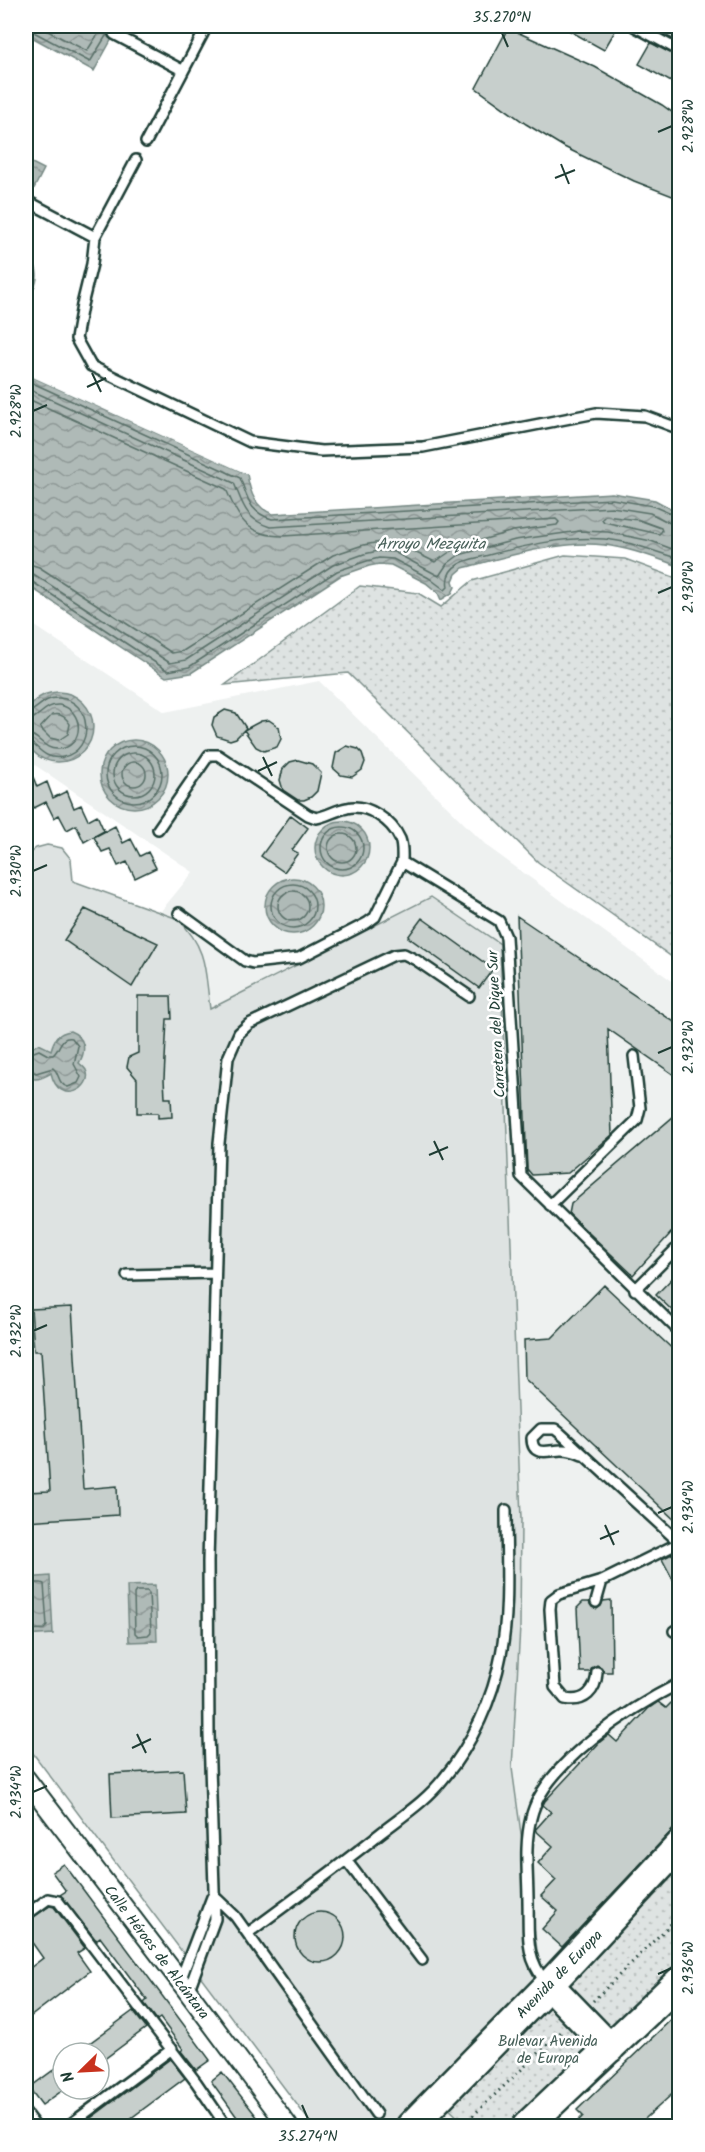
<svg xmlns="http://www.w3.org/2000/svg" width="705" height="2152" viewBox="0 0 705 2152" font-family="Kalam,sans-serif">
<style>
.built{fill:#eef1f0}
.grass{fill:url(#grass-dots);stroke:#7e908b;stroke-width:1.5}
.pitch{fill:#dee3e2;stroke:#7e908b;stroke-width:1.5}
.water{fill:url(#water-waves);stroke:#758883;stroke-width:1.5}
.pier{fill:#fff}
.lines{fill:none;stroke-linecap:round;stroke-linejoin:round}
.shore{stroke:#596f68;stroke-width:1.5}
.building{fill:#c7cfcc;stroke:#1f3d34;stroke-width:1.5}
.service-casing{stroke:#1f3d34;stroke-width:14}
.minor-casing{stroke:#1f3d34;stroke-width:22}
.primary-casing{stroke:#1f3d34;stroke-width:33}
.path{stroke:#1f3d34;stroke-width:3;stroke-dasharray:1.5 4.5;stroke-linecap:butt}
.service{stroke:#fff;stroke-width:9}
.minor{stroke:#fff;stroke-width:18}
.primary{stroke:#fff;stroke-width:28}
.ticks{fill:none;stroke:#1f3d34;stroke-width:2}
.labels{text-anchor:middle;stroke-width:5;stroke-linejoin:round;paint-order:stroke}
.street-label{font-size:15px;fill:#1f3d34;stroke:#fff}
.park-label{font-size:15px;fill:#455e57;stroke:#fff}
.water-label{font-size:16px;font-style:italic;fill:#4a625b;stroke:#fff}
.neatline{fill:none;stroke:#1f3d34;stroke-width:2}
.ticks-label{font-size:15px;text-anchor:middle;fill:#1f3d34}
</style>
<defs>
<pattern id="grass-dots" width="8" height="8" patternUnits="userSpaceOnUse" patternTransform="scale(1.5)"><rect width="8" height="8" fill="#dee3e2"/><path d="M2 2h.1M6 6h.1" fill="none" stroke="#bec4c2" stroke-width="1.8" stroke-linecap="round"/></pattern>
<pattern id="water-waves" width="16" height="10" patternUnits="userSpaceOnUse" patternTransform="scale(1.5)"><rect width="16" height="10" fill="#afbab7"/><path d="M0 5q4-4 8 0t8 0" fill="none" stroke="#8e9896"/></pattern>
</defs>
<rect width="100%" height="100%" fill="#fff"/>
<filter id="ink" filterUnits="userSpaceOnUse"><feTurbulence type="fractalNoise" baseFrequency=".0167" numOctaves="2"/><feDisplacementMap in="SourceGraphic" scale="12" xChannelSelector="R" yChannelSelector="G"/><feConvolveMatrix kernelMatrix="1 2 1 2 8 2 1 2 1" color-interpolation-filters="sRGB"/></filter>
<g filter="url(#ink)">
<path class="built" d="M26,620l139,92 154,-31 169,166 191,139v849l-133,137h-6l-28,-204 8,-141 -89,-730 -221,112 -2,-30 -30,-60 -17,-8 32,-39 -167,-113z
M443,2103l24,23h-45z"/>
<path class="grass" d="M565,555l60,4 54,20v383l-141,-100 -190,-189 -123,12 135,-99 58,7 23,14 31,-26z
M679,1861v111l-67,65 -49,-53z
M550,1998l51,52 -87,76h-47l-24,-23z"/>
<path class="pitch" d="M47,845l15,3 9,11 2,22 105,38c30,30 27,52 32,90l221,-112 69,47 21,575 -1,108 -8,141 28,204 -142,154h-85l-287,-382v-888l10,-8z"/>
<path class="water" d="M26,26h93l-25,45 -68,-37z
M26,160l18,9 -18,35z
M26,259l9,6c6,15 -2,25 -9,38z
M26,374l221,100c3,18 8,34 26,40l339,-21 43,7 24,13v53c-24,-8 -49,-18 -75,-21 -44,-5 -99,12 -141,23l-7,6 -3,7 2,6 -3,6 -11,7 -3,-7 -12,-10 -35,-18 -12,-1 -10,2 -29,10 -149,97 -25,4 -140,-93z
M23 727a35 35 0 1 1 70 0a35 35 0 1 1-70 0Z
M100 774a34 34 0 1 1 68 0a34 34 0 1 1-68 0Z
M315 848a27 27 0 1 1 54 0a27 27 0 1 1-54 0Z
M265 906a28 28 0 1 1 56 0a28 28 0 1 1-56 0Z
M70,1031c15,6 17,19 9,32 2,2 5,4 7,7 9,18 -27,38 -35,3 -26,16 -25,-2 -25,-23l13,-6 12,6c3,-11 7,-17 19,-19z
M50,1576l3,58 -27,2v-58z
M155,1585l2,56 -28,1 -2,-56z"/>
<path class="pier" d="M26,371l222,100 1,3h-2l-221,-100z"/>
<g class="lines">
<path class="shore" d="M38,26l49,25 16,-25
M26,29l4,1 60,32 22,-36
M26,380l214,98c8,19 8,34 32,41l340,-20 41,7 27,12
M26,388l208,95c9,21 11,36 36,44l342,-20 38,6 22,11 8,1
M26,398l200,91c13,30 21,47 57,47l273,-17 3,3 -2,3 -44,6 -56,16 -22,15 -37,-18 -17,-2 -18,3 -30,10 -150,96 -11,2 -133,-86 -13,-4
M605,516l34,4 22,8 1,3 -3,3 -55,-12 -2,-3z
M26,572l9,3 135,88 16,-3 147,-95 31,-11 14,-3 16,1 45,24 8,-12 12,-9 56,-15 65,-9 28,1 43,9 29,11
M26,580l5,1 137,90 21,-4 148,-96 30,-10 12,-3 14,1 36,19 16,12 3,-3c-2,-10 2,-18 11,-23 7,-5 18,-6 26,-8 38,-10 80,-20 119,-17 26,2 51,13 76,20
M26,713c12,-2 16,-16 33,-15 33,2 37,52 4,59 -21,4 -25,-14 -37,-16
M52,715c8,-2 14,2 18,9l-2,10 -9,6 -9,-2 -10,-10z
M26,720c13,0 18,-16 33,-15 26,4 26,43 -1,44 -15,1 -19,-15 -32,-15
M106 774a28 28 0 1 1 56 0a28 28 0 1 1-56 0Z
M113 774a21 21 0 1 1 42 0a21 21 0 1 1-42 0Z
M122 774a12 12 0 1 1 24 0a12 12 0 1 1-24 0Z
M321 848a21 21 0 1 1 42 0a21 21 0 1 1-42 0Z
M328 848a14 14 0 1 1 28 0a14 14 0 1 1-28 0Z
M271 906a22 22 0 1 1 44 0a22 22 0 1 1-44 0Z
M278 906a15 15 0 1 1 30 0a15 15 0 1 1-30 0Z
M26,1055l13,-5 9,5h5c8,-6 6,-19 19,-17l6,8 -4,18 7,13 -3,6 -10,4c-11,-3 -8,-14 -15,-19l-17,5 -10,-4
M26,1583h15l3,1 3,42 -3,3 -18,1
M136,1591h11l2,2 2,39 -3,3 -10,1 -3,-3 -1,-39z"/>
</g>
<path class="building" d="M561,26h57l-14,24z
M660,26h20v17l-23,-12z
M508,28l87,39 67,38 18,13v81l-46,-18 -70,-34 -38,-23 -50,-36z
M651,43l29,15v29l-41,-23z
M225,710l11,3 10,15 -10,10 -6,2 -13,-4 -5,-11 2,-8z
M269,720l10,7 2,12 -4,8 -13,4 -8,-4 -12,-17 17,-9z
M347,746l11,3 4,4 3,9 -3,8 -10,7 -11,-2 -8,-7 3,-15z
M26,759l11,28 10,-5 6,16 14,-7 7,17 7,-3 7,15 9,-5 7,16 -20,11 -8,-17 -9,5 -8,-15 -5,3 -8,-16 -12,6 -8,-17z
M298,760l14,4 9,9 -4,18 -6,6 -7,3h-6l-15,-10 -3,-10 3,-11 7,-7z
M291,815l17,13 -16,22 6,3 -14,19 -23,-16z
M115,826l8,17 8,-4 9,17 8,-4 8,16 -21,10 -8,-16 -9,4 -8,-17 -8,3 -8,-15z
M85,909l73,34 -26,44 -68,-47z
M517,916l163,110v53l-72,-50 4,106 -44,38 -36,2 -5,-6z
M422,918l71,51 -14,19 -71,-51z
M138,996h33l1,23h-5l-3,60 1,19h6l1,19 -14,1v-5h-21v-34l-10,-12 2,-10 9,-4z
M680,1111v112l-47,52 -64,-61 2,-10z
M680,1270v48l-24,-23z
M604,1285l76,71v169l-155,-146 -1,-39 28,-2z
M72,1307l11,182 34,-3 1,29 -92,6v-29l24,-1 -9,-140h-7l-3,-42z
M680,1550v43l-18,-34z
M611,1600l1,72h-8l-3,-5 -4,-2 -5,3 -2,4h-10l-3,-64 6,-6h6l3,5 5,2 4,-3 2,-5z
M680,1694v128l-118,125 -20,-18 16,-18 -17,-15 15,-16 -18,-17 15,-17 -18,-16 16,-18 -8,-7 2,-4 55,-59 9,-7 8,7 31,-33 10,-7 8,6z
M183,1770l3,44 -74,4 -2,-44z
M64,1864l146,196 -14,10 -15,-19 2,-2 -23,-31 -3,2 -13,-17 3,-3 -47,-63 -4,3 -36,-45 6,-4 -14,-19z
M50,1906l4,1 31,41 -8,5 13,18 -64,49v-49l17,-13 -17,-24v-12z
M295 1937a25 25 0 1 1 50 0a25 25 0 1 1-50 0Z
M133,2011l13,17 -47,35v-10h-23z
M680,2011v76l-44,40h-64l11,-11 -6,-6z
M170,2059l15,19 -66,49h-40z
M63,2063v27l-21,15 -13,-17z
M222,2072l43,55h-21l-33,-46z"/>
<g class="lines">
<g class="service-casing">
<path id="service" d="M634,26l46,25
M114,34l68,36
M146,142l61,-116
M136,160l-41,77 -3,27 -10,41 -6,34 15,27 159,76 71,9 102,-4 173,-34 49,3 35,13
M27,201l68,36
M158,829l51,-74h9l90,60 8,3c11,-2 20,-8 31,-10 20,-5 45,13 53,31 3,8 2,16 2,23l97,59 7,16 15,239 159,156
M179,913l66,48 8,2 46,-5 68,-35 8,-6 27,-55
M550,1205l87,-85 3,-12 -6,-52
M127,1275l88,-2
M635,1290l45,-45
M582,1455c-6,-3 -13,-5 -20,-5 -13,0 -30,8 -30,-12l9,-9h14l5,4 120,110
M596,1602l6,-21
M674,1631l6,-3
M597,1672c-1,19 -12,31 -32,27l-10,-12 -5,-78 1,-9 8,-6 43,-13 77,-38
M346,1860l76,100
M213,1895l22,21 141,198
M26,1915l22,-16 10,2 138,181 30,44
M248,1933c45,-33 90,-66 134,-101 22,-17 45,-32 62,-54 28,-34 49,-79 57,-123 9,-46 5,-98 5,-145
M180,1981l32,-84
M546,1983c-22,-28 -17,-49 -18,-82 0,-27 -4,-56 3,-83 12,-54 101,-111 149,-135
M188,1992l27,-73 -6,-184 -1,-173 11,-419 9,-85 11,-25 10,-9 145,-69 10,-1 12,6 53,36
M26,2114l9,12
M68,2126l104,-77"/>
</g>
<g class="minor-casing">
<path id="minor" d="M26,1779l154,202 108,145"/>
</g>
<g class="primary-casing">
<path id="primary" d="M549,1985l61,63
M411,2126l138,-141 131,-140
M527,2126l153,-145"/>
</g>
<path class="path" d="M593,2001l87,-86
M464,2124l99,-94"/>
<use href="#service" class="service"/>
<use href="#minor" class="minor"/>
<use href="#primary" class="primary"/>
</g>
</g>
<path class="ticks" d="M502,33l6,14M658,132l14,-6M561,164l8,20M555,178l20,-8M92,373l9,19M87,387l19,-9M33,411l14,-6M658,593l14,-6M263,757l9,19M258,771l19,-9M33,871l14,-6M658,1053l14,-6M434,1141l9,19M429,1155l19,-8M33,1331l14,-6M658,1513l14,-6M605,1525l9,20M600,1539l19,-8M137,1734l9,19M132,1748l19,-9M33,1792l14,-6M658,1974l14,-6M302,2105l6,14"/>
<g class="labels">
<g class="street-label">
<text transform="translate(496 1024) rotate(-93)" y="5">Carretera del Dique Sur</text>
<text transform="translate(157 1952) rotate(53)" y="5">Calle Héroes de Alcántara</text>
<text transform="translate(559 1974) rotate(-46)" y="5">Avenida de Europa</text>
</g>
<g class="park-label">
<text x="548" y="2046">Bulevar Avenida<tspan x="548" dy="17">de Europa</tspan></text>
</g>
<g class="water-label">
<text x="431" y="549">Arroyo Mezquita</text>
</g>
</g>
<rect width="705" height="2152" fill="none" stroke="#fff" stroke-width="66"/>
<g transform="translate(81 2071) rotate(246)"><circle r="28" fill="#ffffff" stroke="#a5b1ae" stroke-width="1.5"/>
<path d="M0-4.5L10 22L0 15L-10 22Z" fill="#c8321e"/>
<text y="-9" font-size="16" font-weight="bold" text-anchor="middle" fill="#1f3d34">N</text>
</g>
<rect x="33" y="33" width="639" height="2086" class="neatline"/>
<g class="ticks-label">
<text x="502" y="22">35.270°N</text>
<text transform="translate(688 126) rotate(-90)" y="5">2.928°W</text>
<text transform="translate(16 411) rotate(-90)" y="5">2.928°W</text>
<text transform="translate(688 587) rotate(-90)" y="5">2.930°W</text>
<text transform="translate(16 871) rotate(-90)" y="5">2.930°W</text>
<text transform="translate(688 1047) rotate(-90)" y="5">2.932°W</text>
<text transform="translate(16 1331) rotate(-90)" y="5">2.932°W</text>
<text transform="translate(688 1507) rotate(-90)" y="5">2.934°W</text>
<text transform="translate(16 1792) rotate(-90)" y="5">2.934°W</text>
<text transform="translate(688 1968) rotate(-90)" y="5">2.936°W</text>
<text x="308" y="2141">35.274°N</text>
</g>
</svg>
